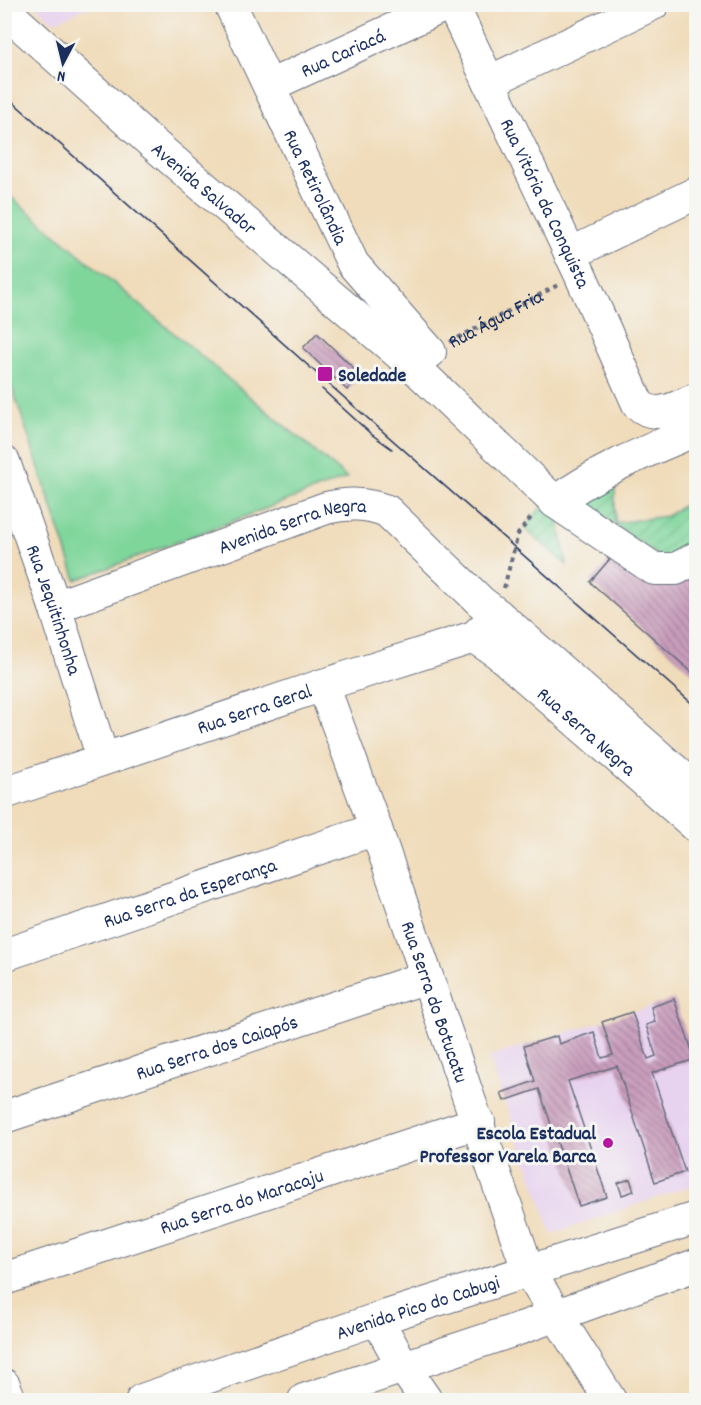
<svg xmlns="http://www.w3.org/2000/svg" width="701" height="1405" viewBox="0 0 701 1405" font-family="Dekko,sans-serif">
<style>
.built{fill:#e7d2ef}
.grass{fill:#7fd69b;stroke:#4d827c;stroke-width:1.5}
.garden{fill:url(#garden-furrows);stroke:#4d827c;stroke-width:1.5}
.building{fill:url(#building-back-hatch)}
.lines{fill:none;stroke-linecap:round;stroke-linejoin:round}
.minor-casing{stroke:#666c7e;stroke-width:34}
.path{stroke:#666c7e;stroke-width:4;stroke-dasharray:4.5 4.5;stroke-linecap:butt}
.minor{stroke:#fff;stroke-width:32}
.tram{stroke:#1b2f5e;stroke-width:1.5}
.poi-dot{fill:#b5179e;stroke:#f6f6f2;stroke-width:2}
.labels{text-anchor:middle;stroke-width:6;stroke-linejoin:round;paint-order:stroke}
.street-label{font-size:20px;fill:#1b2f5e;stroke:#f6f6f2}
.poi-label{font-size:20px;font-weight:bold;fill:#1b2f5e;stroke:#f6f6f2;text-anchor:start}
</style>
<defs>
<pattern id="garden-furrows" width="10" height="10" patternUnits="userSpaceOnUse" patternTransform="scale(1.5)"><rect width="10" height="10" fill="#7fd69b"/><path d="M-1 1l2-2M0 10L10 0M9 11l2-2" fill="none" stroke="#6db888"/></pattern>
<pattern id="building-back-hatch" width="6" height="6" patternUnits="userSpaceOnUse" patternTransform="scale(1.5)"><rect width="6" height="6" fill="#c99dbc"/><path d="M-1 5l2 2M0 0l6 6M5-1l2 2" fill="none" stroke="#a2809c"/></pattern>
</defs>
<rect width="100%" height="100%" fill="#f6f6f2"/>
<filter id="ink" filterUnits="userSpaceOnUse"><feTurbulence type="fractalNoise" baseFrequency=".0167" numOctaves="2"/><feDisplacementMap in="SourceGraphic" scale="12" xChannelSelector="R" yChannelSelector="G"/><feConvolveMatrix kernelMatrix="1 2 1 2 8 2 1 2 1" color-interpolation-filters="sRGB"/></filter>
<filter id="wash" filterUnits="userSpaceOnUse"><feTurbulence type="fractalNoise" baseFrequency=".008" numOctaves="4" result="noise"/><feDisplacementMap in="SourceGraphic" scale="24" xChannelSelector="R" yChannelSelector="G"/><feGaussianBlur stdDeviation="1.35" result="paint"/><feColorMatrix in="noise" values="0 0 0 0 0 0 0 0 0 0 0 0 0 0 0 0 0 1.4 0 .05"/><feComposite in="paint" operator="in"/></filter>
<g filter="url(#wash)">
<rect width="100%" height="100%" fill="#f0dcba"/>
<path class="built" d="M34,5h60l-40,17z
M674,999l14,41 8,-2v146l-144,50 -63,-177z"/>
<path class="grass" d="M5,192l342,286 -271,102 -71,-214z"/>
<path class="garden" d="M615,478v45l52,-7 29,-19v54l-28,12 -77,-55 -3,-11z
M547,501l11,18 9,46 -43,-37z"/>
<g id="blocks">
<path class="building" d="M317,333l44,42 -14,15 -44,-42z
M615,553l81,10v113l-106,-94z
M674,999l21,60 -43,14 33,99 -30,10 -38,-116 -49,15 39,116 -28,9 -40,-117 -35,12 -3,-8 34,-12 -11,-35 33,-10 2,8 35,-12 8,26 11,-3 -11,-33 30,-10 16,47 8,-3 -10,-31 9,-3 -4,-15z
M630,1179l4,12 -12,4 -4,-12z"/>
</g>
</g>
<g filter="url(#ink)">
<use href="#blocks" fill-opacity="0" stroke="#666c7e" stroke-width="1.5"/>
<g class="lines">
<g class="minor-casing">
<g id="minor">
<path id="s2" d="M230,4l123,260 77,88"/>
<path id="s3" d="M452,4l128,270 58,130c18,17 39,3 58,-5"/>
<path id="s4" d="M4,10l147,132 258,220 146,140 99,67h22l20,-11"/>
<path d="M489,82l164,-78"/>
<path id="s5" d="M269,86l179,-82"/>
<path d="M570,254l126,-61"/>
<path id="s6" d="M4,462l51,145 48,152"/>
<path d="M555,502c44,-32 92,-51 141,-72"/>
<path id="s7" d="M55,607l271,-99c22,-5 40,-5 61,3l94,91 17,13 198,174"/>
<path id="s8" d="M474,637l23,15 199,174"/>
<path id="s9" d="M323,685l53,144 152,441 82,130"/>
<path id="s10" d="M4,793l319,-108 151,-48 24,-22"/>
<path id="s11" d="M4,955l372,-126"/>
<path id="s12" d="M4,1117l423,-140"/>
<path id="s13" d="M4,1279l475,-157"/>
<path d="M377,1319l27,49 22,32"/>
<path d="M4,1385l6,15"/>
<path id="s14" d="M142,1400l235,-81 319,-101"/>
<path d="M304,1400l220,-73 172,-62"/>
</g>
</g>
<g class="path">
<path id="s1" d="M450,342l108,-57"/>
<path d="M504,588l14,-54 15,-19"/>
</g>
<use href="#minor" class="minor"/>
<path class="tram" d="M4,94l318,284 374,329
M322,389l49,45 21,15"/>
</g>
</g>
<g class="poi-dot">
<rect x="317" y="366" width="16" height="16" rx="3"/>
<circle cx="608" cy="1143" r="6"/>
</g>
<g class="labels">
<g class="street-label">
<text dy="7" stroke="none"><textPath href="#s5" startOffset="81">Rua Cariacá</textPath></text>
<text dy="7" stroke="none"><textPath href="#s2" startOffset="202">Rua Retirolândia</textPath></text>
<text dy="7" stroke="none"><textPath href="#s4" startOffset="268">Avenida Salvador</textPath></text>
<text dy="7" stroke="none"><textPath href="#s3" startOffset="220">Rua Vitória da Conquista</textPath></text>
<text dy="7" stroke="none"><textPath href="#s1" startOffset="51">Rua Água Fria</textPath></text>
<text dy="7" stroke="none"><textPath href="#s7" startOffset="252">Avenida Serra Negra</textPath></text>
<text dy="7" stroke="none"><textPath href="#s6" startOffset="156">Rua Jequitinhonha</textPath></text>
<text dy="7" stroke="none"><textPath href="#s10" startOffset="264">Rua Serra Geral</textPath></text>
<text dy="7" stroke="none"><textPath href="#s8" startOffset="147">Rua Serra Negra</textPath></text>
<text dy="7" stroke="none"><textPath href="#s11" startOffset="196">Rua Serra da Esperança</textPath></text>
<text dy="7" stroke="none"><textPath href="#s9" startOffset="336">Rua Serra do Botucatu</textPath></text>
<text dy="7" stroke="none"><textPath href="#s12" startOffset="224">Rua Serra dos Caiapós</textPath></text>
<text dy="7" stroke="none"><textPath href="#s13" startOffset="250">Rua Serra do Maracaju</textPath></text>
<text dy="7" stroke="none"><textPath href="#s14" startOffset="291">Avenida Pico do Cabugi</textPath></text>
</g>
<g class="poi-label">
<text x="338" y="381">Soledade</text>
<text x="596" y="1139" text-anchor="end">Escola Estadual<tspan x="596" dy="23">Professor Varela Barca</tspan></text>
</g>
</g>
<rect width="701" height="1405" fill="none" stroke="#f6f6f2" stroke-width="24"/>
<g transform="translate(63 63) rotate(187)" stroke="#f6f6f2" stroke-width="4.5" paint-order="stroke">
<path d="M0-4.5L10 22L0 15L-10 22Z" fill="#1b2f5e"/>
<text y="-9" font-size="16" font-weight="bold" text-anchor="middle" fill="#1b2f5e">N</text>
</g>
</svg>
